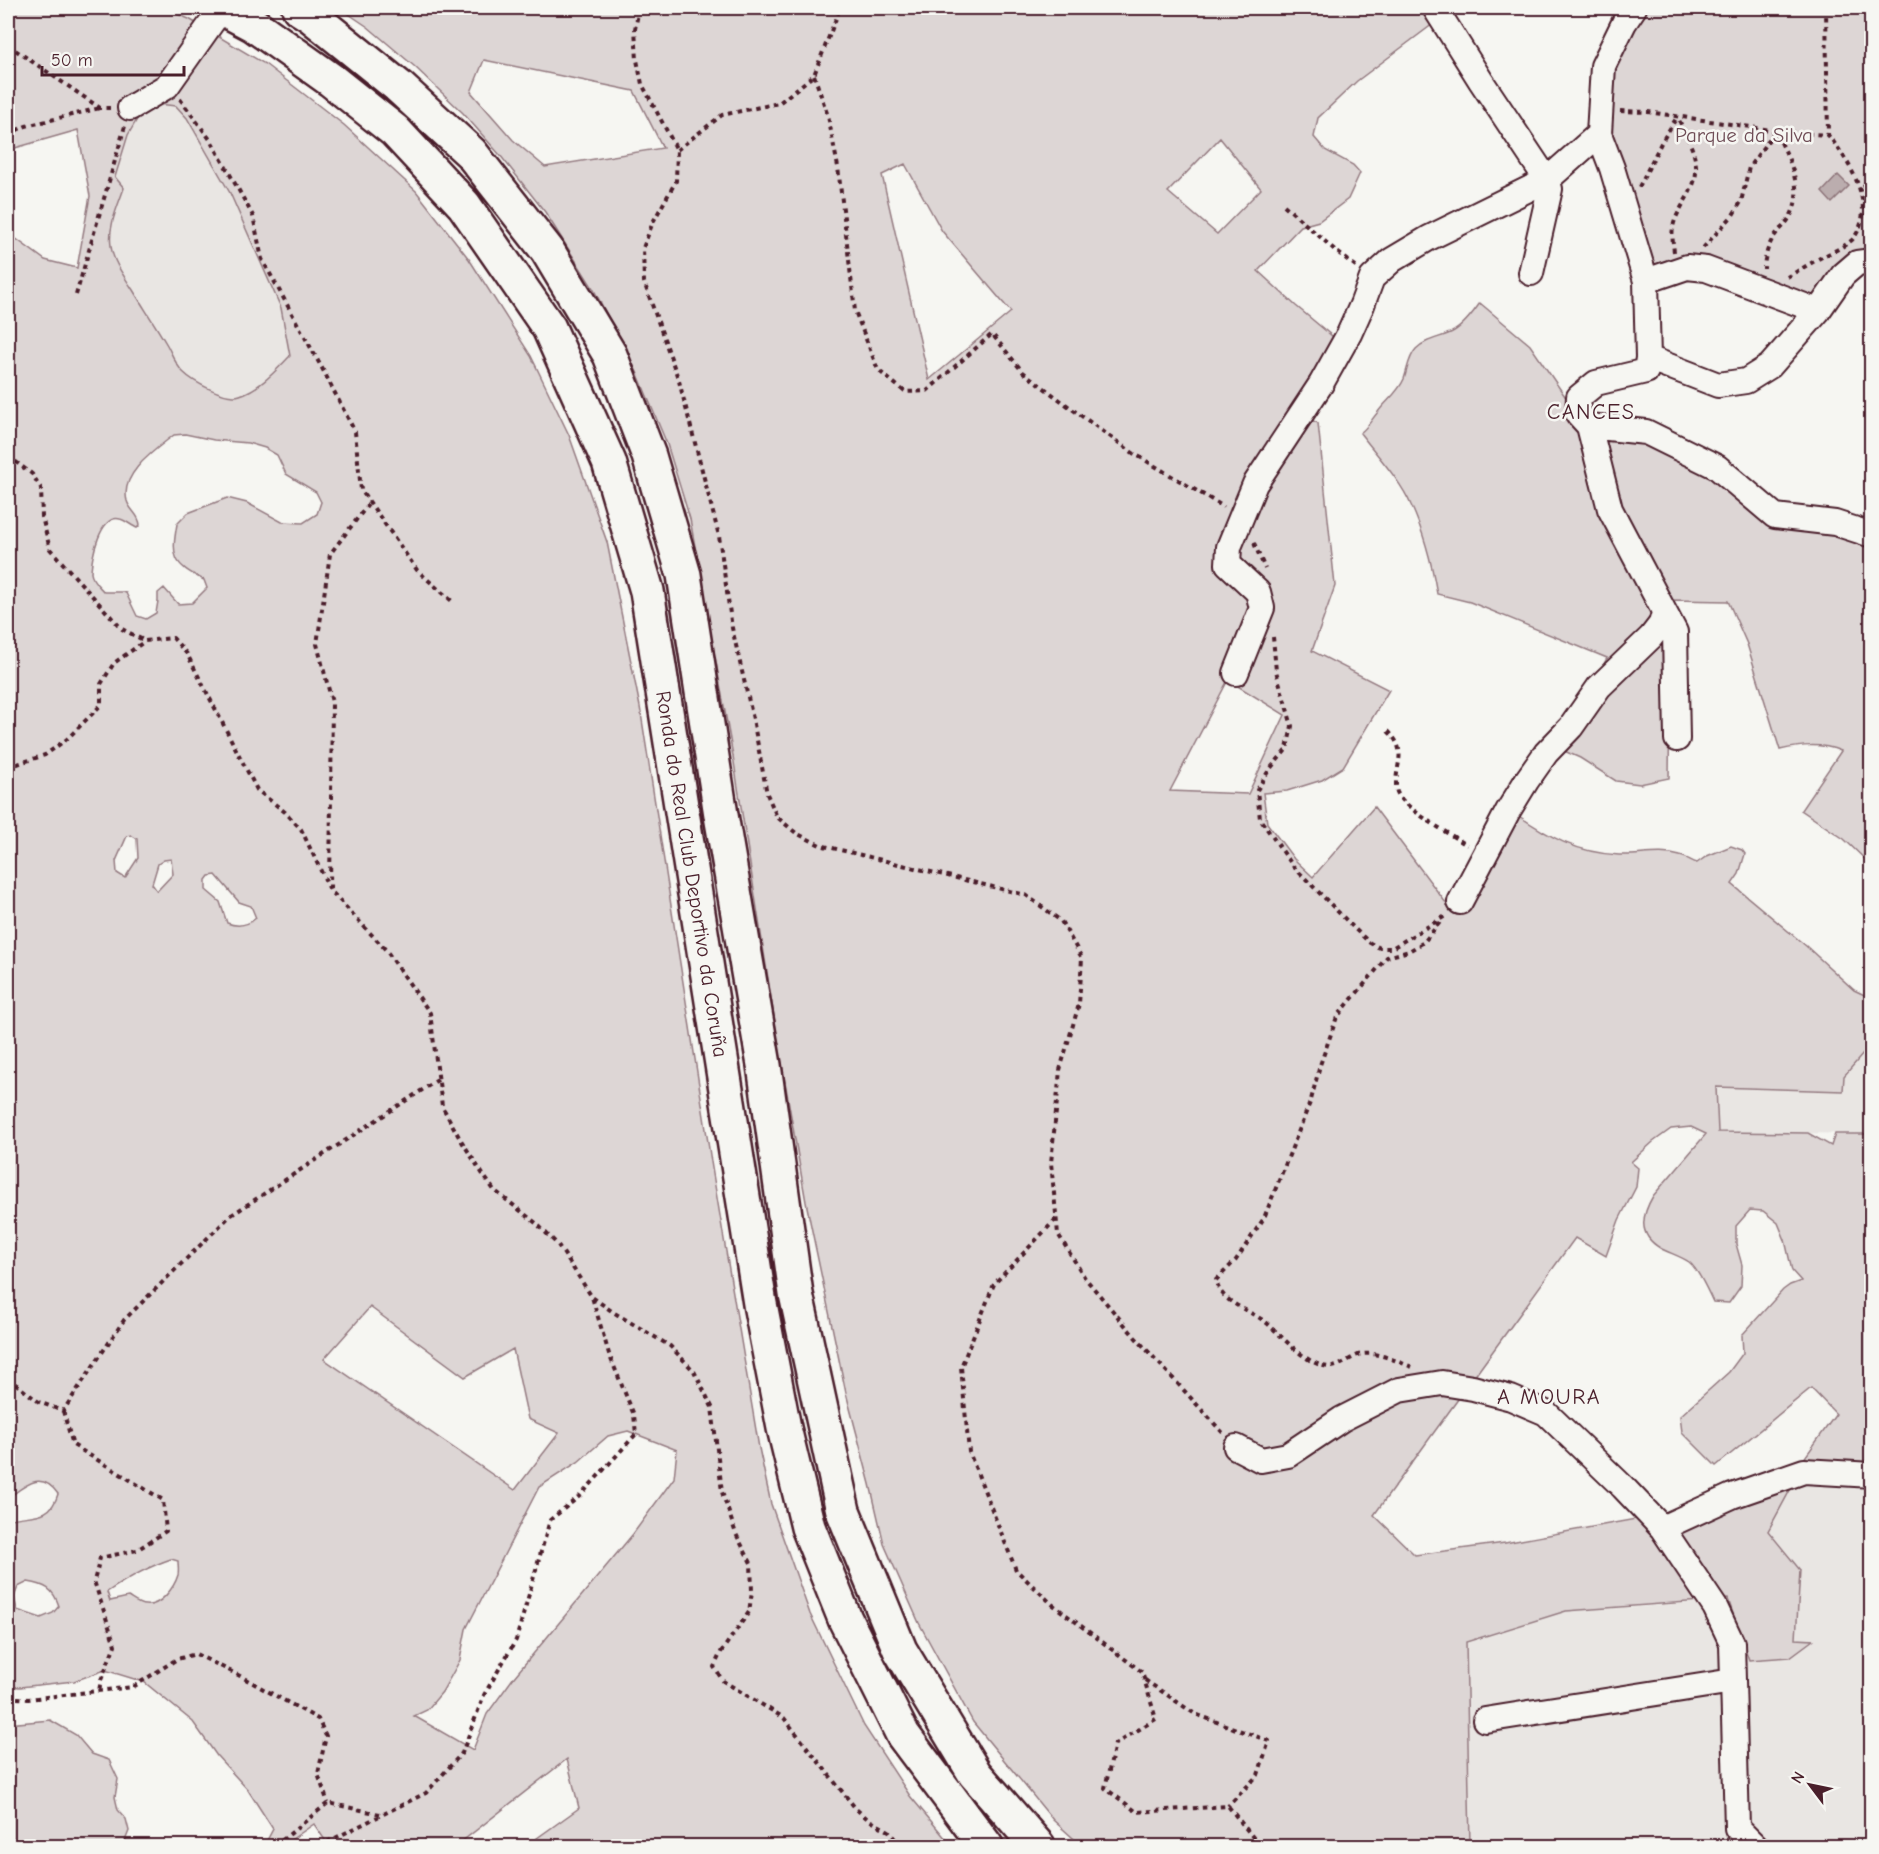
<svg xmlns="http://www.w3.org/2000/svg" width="1879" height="1854" viewBox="0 0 1879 1854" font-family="'Comic Neue',sans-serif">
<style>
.built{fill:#e9e6e3}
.green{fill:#ddd6d5;stroke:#947a80;stroke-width:1.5;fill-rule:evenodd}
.water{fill:#bbadae;stroke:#8e747a;stroke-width:1.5}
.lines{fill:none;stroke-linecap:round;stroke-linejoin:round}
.minor-casing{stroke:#4a1f2b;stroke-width:28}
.highway-casing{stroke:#4a1f2b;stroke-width:38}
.path{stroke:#4a1f2b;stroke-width:4;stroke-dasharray:4.5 4.5;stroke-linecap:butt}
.minor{stroke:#f6f6f2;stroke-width:24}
.highway{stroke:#f6f6f2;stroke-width:33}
.labels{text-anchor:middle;stroke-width:5;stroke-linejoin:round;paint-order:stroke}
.park-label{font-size:21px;fill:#6f4d56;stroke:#f6f6f2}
.street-label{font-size:21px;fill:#4a1f2b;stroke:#f6f6f2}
.neighbourhood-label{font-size:22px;letter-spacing:1.5px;fill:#4a1f2b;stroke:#f6f6f2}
</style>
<rect width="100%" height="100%" fill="#f6f6f2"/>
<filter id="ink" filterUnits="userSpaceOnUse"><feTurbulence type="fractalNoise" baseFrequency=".0167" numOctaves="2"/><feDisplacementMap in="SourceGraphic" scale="12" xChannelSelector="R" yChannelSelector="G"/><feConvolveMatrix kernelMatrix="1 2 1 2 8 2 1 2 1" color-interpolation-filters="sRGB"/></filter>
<g filter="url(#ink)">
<path class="built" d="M158,104l18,2 11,12 43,75 51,115 9,48 -29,28 -22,12 -14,-1 -25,-11 -15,-10 -8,-9 -8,-17 -49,-80 -8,-16 -2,-9 2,-19 12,-36 -9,-11 13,-42 15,-26z
M1871,1048v86l-153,-2 -2,-45 127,4 1,-15 19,-22z
M1795,1481l76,2v363h-401l-5,-204 101,-31 73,-4 90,-8 20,61 62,-20 -15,-1 4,-69 -33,-39z"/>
<path class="green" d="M8,8h155l26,11 76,45 79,61 72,66 53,68 62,97 38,79 38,107 33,165 72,461 47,280 12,56 39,110 54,112 46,70 42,50h-426l53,-38 -12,-49 -111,87h-127l-15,-22 -32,22h-18l9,-17 -25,-39 -31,-34 -24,-34 -49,-40 -39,-12 -31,11 -54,6 -12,-1v-166c21,-7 42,2 50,-26 -17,-24 -32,-9 -50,4v-1265l37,27 32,8 13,-72 -12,-66 -70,20zM158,104l18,2 11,12 43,75 51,115 9,48c-14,14 -30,33 -50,39 -14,5 -47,-13 -57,-23 -8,-8 -11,-18 -16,-27 -11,-19 -23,-37 -34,-55 -9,-14 -20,-28 -22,-44 -3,-20 7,-40 13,-58l-9,-11 13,-42 15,-26zM185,434l29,6 34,3 17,5 12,7 9,19 30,18 5,10 -4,12 -14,9 -21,-1 -35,-19 -20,-5 -39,15 -11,11c-6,34 -4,40 27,56l3,8 -15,15 -14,1 -14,-16 -6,5v8l-2,12 -10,6 -9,-3 -11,-23 -3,-1h-19c-5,-6 -12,-11 -13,-19 0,-14 9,-59 29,-54 5,1 12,7 17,9l3,-3c-1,-11 -10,-14 -13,-24 -7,-26 25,-49 43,-63l4,-3zM131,835l6,4 1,19 -13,20 -8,-5 -1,-12 11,-25zM171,859l2,15 -16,17 -5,-7 6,-20 6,-4zM216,875l23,27 12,4 5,12c-9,8 -18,9 -29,5l-7,-21 -14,-12v-10l3,-4zM370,1307l95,70 48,-28 15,70 31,14 -44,57 -191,-131zM628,1431l49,19 -3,28 -41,56 -119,143 -27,37 -14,36 -59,-34 13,-6 15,-18 18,-32 6,-31 73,-142 39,-25 30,-26zM171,1559l7,2c0,4 1,10 0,14 -4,13 -18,32 -33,30 -6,0 -12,-5 -17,-8l-18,4 -3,-9c21,-14 40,-25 64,-33zM28,1582c17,3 25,6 31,24l-6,7 -12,5 -24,-8 -3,-13 4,-10z
M340,8h1106l-9,13 -80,60 -39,37 -4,19 11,13 28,15 7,8 -12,26 -29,22 -18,5 -43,45 38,35 42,35 -32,77 12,5 17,163 -23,65 77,39 -46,77 -21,13 -35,11 -24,2 4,30 27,36 19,18 61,-70 75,100 5,-3 135,-213 18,-33 -137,-56 -33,-8c-5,-30 -13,-61 -26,-89 -10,-24 -35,-51 -51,-72 8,-6 11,-13 18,-21 8,-11 20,-19 26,-33 4,-11 4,-21 12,-30 11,-11 26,-11 38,-18 10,-6 19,-18 26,-28l50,42 39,57 1,12 88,30 53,29 56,45 104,25v322l-27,-26 -43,-29 40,-59c-20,-8 -40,-6 -61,-1l-33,-106 -19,-43 -57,-1 -2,178 -29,6 -24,-3 -36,-23 -18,-8 -46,64c33,23 61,39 103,41 20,1 41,-5 61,1 6,1 11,5 17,7l10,-7 24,-10 11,4 3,4 -6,20 -7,10 74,62 48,44 17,8v50l-8,6 -19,22 -1,15 -127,-4 2,45 90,1 23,13 4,-12h36v349l-76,-2 -27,50 32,39 -4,69 17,1 -23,17 -41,3 -21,-61 -162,12 -100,31 4,204h-388l-29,-26 -80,-98 -54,-99 -35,-79 -14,-60 -24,-91 -40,-191 -28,-160 -45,-286 -43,-237 -23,-75 -30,-72 -44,-84 -48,-76 -45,-57 -37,-42 -49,-47 -46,-39zM484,60l150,31 29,57 -118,19 -32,-27 -42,-48zM1220,138l41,51 -44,45 -49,-42zM905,164l37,67 69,81 -82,68 -47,-205zM1228,680l57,35 -37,79 -78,-3zM1691,1127l15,7 -53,62c-11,19 -16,38 7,52 9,5 20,8 29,14 9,7 19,29 24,40l16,1 12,-17 1,-21 -6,-21v-18l14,-16 13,1 15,12 7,17 7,31 9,10 -11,4 -7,5 -41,45 1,18 -14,19 -49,44 2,16 34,34 95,-78 25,26 -35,49 -145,69 -15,-14 -136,25 -90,12 -41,-40 201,-277 31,18 13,-36 17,-33 2,-19 -7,-6 22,-20 18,-13z
M1646,8h225v248l-52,42 -163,-30 -48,-134v-39l19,-59z
M50,1720l26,15 16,19 17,6 9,19 -3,18 3,13 8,9 3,12 -6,15h-115v-122z"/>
<path class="water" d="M1838,175l11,11 -17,17 -10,-11z"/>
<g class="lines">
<g class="minor-casing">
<path id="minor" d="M1435,8l46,73 66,99 3,9 -19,84
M1634,8l-10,15 -21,43 -4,68 13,34 34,113 2,77 70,27 28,-4 24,-15 48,-55 25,-36 14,-12 15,-2
M130,108l37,-22 55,-78
M1646,281l41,-14 19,2 112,42
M1648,358l-2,13 -50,12 -17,14 -1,17 11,12 21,83 65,123 2,107
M1589,426l57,6 71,35 58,49 60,7 37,12
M1236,673l26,-65 -4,-16 -30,-28 1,-17 26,-63 66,-100 28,-50 13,-29 10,-27 20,-18 37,-22 118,-58 52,-46
M1460,902l48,-91 19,-31 19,-27 25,-26 28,-40 52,-50 10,-13 3,-11
M1236,1447l25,13 27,-5 54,-36 57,-29 43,-7 31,5 38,10 35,15 77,74 39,41 53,79 17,36 5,185 18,18
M1662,1528l70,-32 72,-25 68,4
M1485,1720l248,-39"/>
</g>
<g class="highway-casing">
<path id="highway" d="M222,8l32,17 77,55 64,51 69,74 85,123 60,134 38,129 113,713 24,124 24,99 37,92 58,116 83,111
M299,8l11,7 88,71 73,67 76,97 63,105 39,101 35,119 37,240 43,250 32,229 47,217 57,139 75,124 63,72"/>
</g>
<path class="path" d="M639,8l-4,21 2,31 5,24 35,66 -1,31 -23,41 -10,26 1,34 35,99 40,155 13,92 21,91 14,75 10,23 19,16 24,12 206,50 35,26 21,37 -3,46 -19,66 -9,93 7,71 27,44 50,59 88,96
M8,45l92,63h10
M814,75l14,41 10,51 17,144 23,59 27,22 22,-1 65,-57 31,38 53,40 57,41 91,54
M180,99l32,43 41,74 9,43 61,111 32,62 6,58 56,80 37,33
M1620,111l28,1 137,20 43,3 -2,-127
M8,134l18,-8 74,-18
M677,150l45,-35 57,-12 35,-28 26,-67
M1639,187l22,-44 16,-26
M1863,187l9,-14
M1284,205l53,47 20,15
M1703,248l30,-33 8,-13 8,-35 26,-36c15,28 33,63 11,92 -3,4 -7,7 -10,11 -7,8 -12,24 -12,35
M1674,252c-1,-10 -3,-19 0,-29 6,-19 24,-35 22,-57 -1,-16 -11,-33 -18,-48
M1787,277c11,-6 22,-13 33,-19 10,-5 22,-10 32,-18 27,-32 -2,-78 -24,-105
M76,295l49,-169
M8,456l24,18 9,14 1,29 8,32 72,80 23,12
M1254,543l11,26
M1273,637l3,34 16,55 -5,23 -18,21 -12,20 3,29 33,47 63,64 14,13 10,5h12l55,-33
M1388,731c19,19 9,30 8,52 0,3 0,6 1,9 6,16 54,43 70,53
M8,767l37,-12 22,-16 34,-34v-21l13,-21 31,-22 28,-3 14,16 70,136 28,22 16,17 29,61 56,60 44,63 12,93 17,31 23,36 12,17 42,33 22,22 34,52 21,15 57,34 24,25 18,36 10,85 14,42 15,29 1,28 -3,21 -28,40 -7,15 9,14 61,37 72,91 13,11 20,11 11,15
M330,889l2,-187 -15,-58 13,-90 40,-52
M1056,1219l-62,65 -33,83 8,85 47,118 36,34 90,68 14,47 -41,25 -10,44 32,24 91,-6 32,40
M1412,1367c-16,-6 -37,-17 -54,-12 -8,3 -17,11 -26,12 -23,1 -48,-29 -64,-43 -16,-14 -48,-20 -52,-44l20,-20 28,-42 47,-118 9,-35 17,-48 50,-60 22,-6 15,-9 16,-20
M8,1378l31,24 24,9 61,-91 106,-104 209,-137
M63,1411l10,34 90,55 3,31 -29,19 -37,8 -6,23 21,64 -14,35 -2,11
M1145,1680l50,34 74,27 -11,34 -30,31
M8,1697l20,2 105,-12 44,-28 19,-5 44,22 78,43 8,17 -8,38 10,29
M275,1846l53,-43 52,11
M319,1846l107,-53 36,-40 22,-58 32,-55 34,-120 31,-25 55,-61 -2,-19 -25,-61 -17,-57"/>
<use href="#minor" class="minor"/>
<use href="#highway" class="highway"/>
</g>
</g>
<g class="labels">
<g class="park-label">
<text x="1744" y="142">Parque da Silva</text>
</g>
<g class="street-label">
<text transform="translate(692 874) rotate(81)" y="7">Ronda do Real Club Deportivo da Coruña</text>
</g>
<g class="neighbourhood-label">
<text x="1591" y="419">CANCES</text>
<text x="1549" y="1404">A MOURA</text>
</g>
</g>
<rect width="1879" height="1854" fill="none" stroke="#f6f6f2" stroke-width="30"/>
<rect x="15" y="15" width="1849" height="1824" fill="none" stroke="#4a1f2b" stroke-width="2" filter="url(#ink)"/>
<g transform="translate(1810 1785) rotate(302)" stroke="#f6f6f2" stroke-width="4.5" paint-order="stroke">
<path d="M0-4.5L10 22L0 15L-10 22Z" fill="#4a1f2b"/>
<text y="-9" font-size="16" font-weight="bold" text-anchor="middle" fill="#4a1f2b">N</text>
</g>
<path d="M42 66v9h142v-9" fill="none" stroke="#4a1f2b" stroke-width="3"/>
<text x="51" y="66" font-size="18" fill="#4a1f2b" stroke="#f6f6f2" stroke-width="4.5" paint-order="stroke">50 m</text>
</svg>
